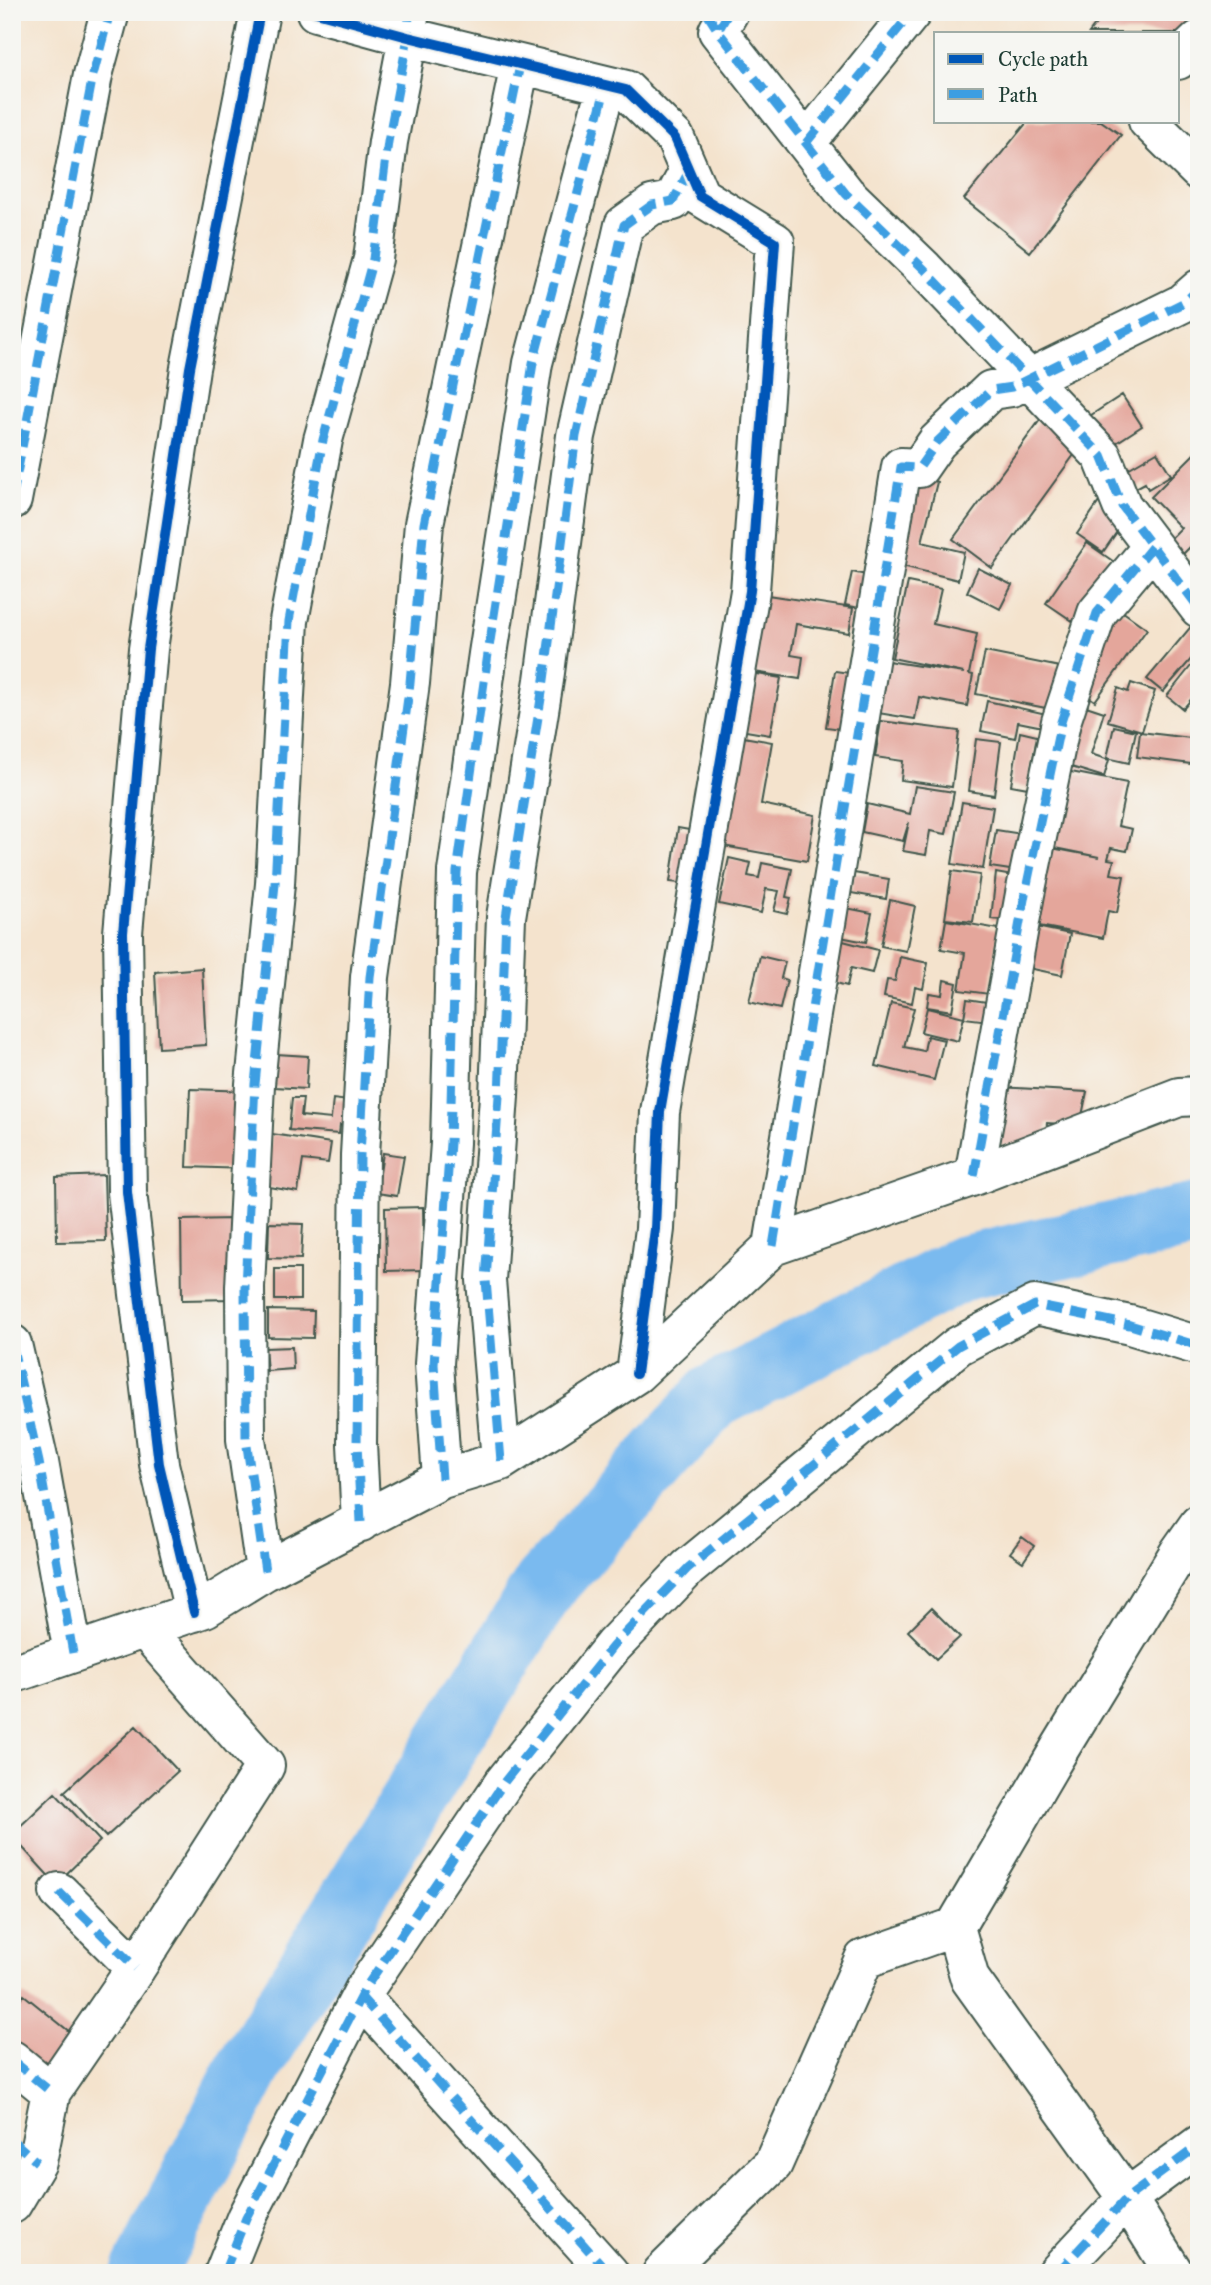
<svg xmlns="http://www.w3.org/2000/svg" width="1211" height="2285" viewBox="0 0 1211 2285" font-family="'IM FELL Great Primer',serif">
<style>
.lines{fill:none;stroke-linecap:round;stroke-linejoin:round}
.river{stroke:#7abaef;stroke-width:65}
.building{fill:#e4a69b}
.minor-casing{stroke:#3f564b;stroke-width:42}
.minor{stroke:#fff;stroke-width:38}
.quiet{stroke:#3c9ee2;stroke-width:9;stroke-dasharray:18 9;stroke-linecap:butt}
.cycleway-casing{stroke:#f6f6f2;stroke-width:15}
.cycleway{stroke:#0057b8;stroke-width:10}
</style>
<rect width="100%" height="100%" fill="#f6f6f2"/>
<filter id="ink" filterUnits="userSpaceOnUse"><feTurbulence type="fractalNoise" baseFrequency=".0143" numOctaves="2"/><feDisplacementMap in="SourceGraphic" scale="14" xChannelSelector="R" yChannelSelector="G"/><feConvolveMatrix kernelMatrix="1 2 1 2 8 2 1 2 1" color-interpolation-filters="sRGB"/></filter>
<filter id="wash" filterUnits="userSpaceOnUse"><feTurbulence type="fractalNoise" baseFrequency=".00686" numOctaves="4" result="noise"/><feDisplacementMap in="SourceGraphic" scale="28" xChannelSelector="R" yChannelSelector="G"/><feGaussianBlur stdDeviation="1.57" result="paint"/><feColorMatrix in="noise" values="0 0 0 0 0 0 0 0 0 0 0 0 0 0 0 0 0 1.4 0 .05"/><feComposite in="paint" operator="in"/></filter>
<g filter="url(#wash)">
<rect width="100%" height="100%" fill="#f4e3cd"/>
<g class="lines">
<path class="river" d="M143,2273l107,-208 295,-480 168,-188 250,-129 236,-53"/>
</g>
<g id="blocks">
<path class="building" d="M1105,12h92l-19,25v-4h-89z
M1028,121h73l20,14 -91,117 -66,-53z
M1122,395l20,31 -40,26 -20,-31z
M1040,420l39,28 -87,120 -39,-29z
M1199,449v89l-25,25 -14,-14 21,-21 -30,-31z
M1157,452l14,23 -23,14 -3,-6 -20,11 -11,-17z
M911,475l26,7 -15,60 42,10 -6,28 -68,-17z
M1099,502l26,18 -22,32 -26,-18z
M1087,543l30,21 -40,60 -31,-21z
M978,568l34,17 -12,24 -33,-17z
M852,572l28,6 -7,33 -28,-6z
M908,582l33,7 -8,35 44,10 -8,40 4,1 -6,31 -48,-9 -4,22 -43,-7 9,-52 83,13 -72,-15z
M761,594l92,14 -4,25 -53,-9 -5,31 12,2 -3,22 -52,-8z
M1112,604l35,25 -52,72 -19,-14z
M1199,617v33l-36,42 -16,-13z
M985,652l80,16 -9,42 -80,-16z
M1199,656v34l-16,19 -16,-13z
M835,671l22,3 -8,56 -23,-3z
M745,672l36,6 -11,57 -36,-6z
M1131,683l24,8 -13,40 -34,-10 10,-33 10,4z
M987,701l64,14 -3,13 -30,-6 -3,16 -34,-7z
M1077,703l27,9 -13,42 18,6 -5,17 -46,-14z
M881,721l78,10 -7,56 -51,-7 2,-19 -28,-4z
M1114,726l22,5 -7,32 -22,-5z
M1020,732l17,4 -9,52 -17,-3z
M1140,732l59,7v26l-62,-8z
M732,735l40,7 -11,62 54,11 -8,46 -95,-17z
M976,739l25,3 -7,53 -25,-4z
M1061,770l66,13 -9,43 14,3 -5,22 -16,-3 -3,11 6,1 -3,14 13,2 -7,37 -9,-2 -5,27 -69,-13 12,-78 53,10 -54,-11z
M915,786l39,6 -8,42 -16,-3 -4,24 -23,-4 6,-29 -6,19 -41,-9 5,-28 43,10z
M962,802l31,5 -10,62 -31,-5z
M678,828l17,3 -9,53 -16,-2z
M996,830l26,4 -5,37 -27,-4z
M729,858l22,5 -3,13 11,2 3,-15 30,6 -6,28 5,1 -4,16 -13,-3 5,-20 -13,-2 -5,24 -42,-9z
M952,871l28,4 -7,47 -28,-3z
M854,873l35,6 -3,20 -35,-6z
M996,873l22,4 -6,44 -21,-2z
M890,900l25,6 -9,45 -25,-5z
M841,907l31,6 -6,29 -31,-6z
M946,920l53,9 -10,65 -30,-4 6,-37 -24,-4z
M1036,927l34,7 -8,41 -34,-7z
M839,940l39,10 -6,23 -21,-5 -4,18 -18,-5z
M760,956l25,6 -4,16 6,2 -7,29 -31,-7z
M900,957l28,6 -5,26 -8,-2 -3,16 -28,-6 3,-17 8,1z
M202,968l4,77 -47,3 -4,-76z
M944,980l13,3 -5,28 -25,-4 2,-14 13,2z
M967,999l33,5 -3,18 -33,-4z
M891,1003l23,5 -10,39 20,4 3,-15 17,4 -10,40 -58,-14z
M927,1008l37,9 -6,24 -37,-9z
M276,1054l32,2 -2,33 -31,-2z
M997,1087l90,5 -7,33 -33,-2 -2,16 -15,7 -44,-2z
M190,1089l59,2 -3,78 -59,-2z
M292,1098h11l-2,18 30,3 2,-20 24,3 -2,24 -15,-1 -1,9 -50,-4z
M272,1134l59,9 -3,20 -25,-3 -5,32 -34,-6z
M383,1153l21,3 -7,40 -20,-3z
M104,1175l2,66 -49,1 -1,-65z
M423,1207l1,63 -38,1 -1,-63z
M233,1219l1,80 -52,1 -1,-80z
M269,1223l34,1 -2,35 -33,-1z
M275,1269h25v31h-25z
M268,1310l46,1 -1,27 -45,-1z
M292,1347l1,22 -26,2 -2,-23z
M1022,1537l12,9 -11,16 -13,-9z
M931,1608l29,29 -24,22 -28,-28z
M136,1726l42,45 -72,66 -42,-45z
M55,1793l45,48 -44,43 -44,-48v-2z
M12,1988l9,7 -9,10z
M24,1995l52,42 -30,38 -34,-27v-38z"/>
</g>
</g>
<g filter="url(#ink)">
<use href="#blocks" fill-opacity="0" stroke="#3f564b" stroke-width="2"/>
<g class="lines">
<g class="minor-casing">
<path id="minor" d="M316,12l92,25 218,53 49,48 25,58 75,46 -25,349 -90,521 -5,117 -19,145
M729,12l-11,19 128,163 78,75 178,187 20,50 77,102
M1178,60l21,-20
M1148,121l51,50
M806,143l106,-131
M12,500l81,-425 17,-63
M974,1176l51,-282 36,-172 36,-109 55,-66
M773,1246l128,-779 18,1 18,-26 54,-52 21,-3 171,-84 16,-14
M12,1344l27,118 34,191
M501,1461l-15,-181 13,-184 7,-179 38,-237 32,-244 48,-211 28,-20 21,-4 16,-30
M442,1479l-8,-115 16,-221 7,-271 31,-218 45,-291 73,-277
M361,1522l-4,-78 3,-289 10,-178 40,-294 14,-159 96,-459
M265,1571l-19,-132 -1,-152 10,-203 20,-200 14,-263 34,-181 50,-181 15,-117 20,-105 1,-25
M194,1612l-35,-148 -32,-272 -4,-259 25,-284 42,-281 70,-356
M12,1674l193,-66 60,-37 177,-92 59,-18 135,-87 137,-128 201,-70 205,-79 20,-1
M59,1892l77,76
M955,1927l15,52 157,219 47,75
M361,1997l248,276
M12,2060l39,32
M12,2204l25,-42 14,-70 85,-124 129,-202 -120,-137
M224,2273l22,-55 118,-228 141,-209 108,-135 75,-78 270,-222 77,-41 95,20 69,21
M662,2273l111,-109 91,-205 91,-32 105,-179 120,-197 19,-27
M1057,2273l70,-75 72,-53"/>
</g>
<use href="#minor" class="minor"/>
<path class="quiet" d="M706,12l12,19
M729,12l-11,19 128,163 78,75 178,187 20,50 77,102
M806,143l106,-131
M12,500l81,-425 17,-63
M974,1176l51,-282 36,-172 36,-109 55,-66
M773,1246l128,-779 18,1 18,-26 54,-52 21,-3 171,-84 16,-14
M12,1344l27,118 34,191
M501,1461l-15,-181 13,-184 7,-179 38,-237 32,-244 48,-211 28,-20 21,-4 16,-30
M442,1479l-8,-115 16,-221 7,-271 31,-218 45,-291 73,-277
M361,1522l-4,-78 3,-289 10,-178 40,-294 14,-159 96,-459
M265,1571l-19,-132 -1,-152 10,-203 20,-200 14,-263 34,-181 50,-181 15,-117 20,-105 1,-25
M59,1892l77,76
M361,1997l248,276
M12,2060l39,32
M12,2140l25,22
M224,2273l22,-55 118,-228 141,-209 108,-135 75,-78 270,-222 77,-41 95,20 69,21
M1057,2273l70,-75 72,-53"/>
<g class="cycleway-casing">
<path id="cycleway" d="M316,12l92,25 218,53 49,48 25,58 75,46 -25,349 -90,521 -5,117 -19,145
M194,1612l-35,-148 -32,-272 -4,-259 25,-284 42,-281 70,-356"/>
</g>
<use href="#cycleway" class="cycleway"/>
</g>
</g>
<rect width="1211" height="2285" fill="none" stroke="#f6f6f2" stroke-width="42"/>
<rect x="934" y="32" width="245" height="91" fill="#f6f6f2" stroke="#a0aca6" stroke-width="2"/>
<rect x="948" y="54" width="35" height="10" fill="#0057b8" stroke="#a0aca6" stroke-width="2"/>
<text x="998" y="66" font-size="21" fill="#1f3d34">Cycle path</text>
<rect x="948" y="89" width="35" height="10" fill="#3c9ee2" stroke="#a0aca6" stroke-width="2"/>
<text x="998" y="102" font-size="21" fill="#1f3d34">Path</text>
</svg>
